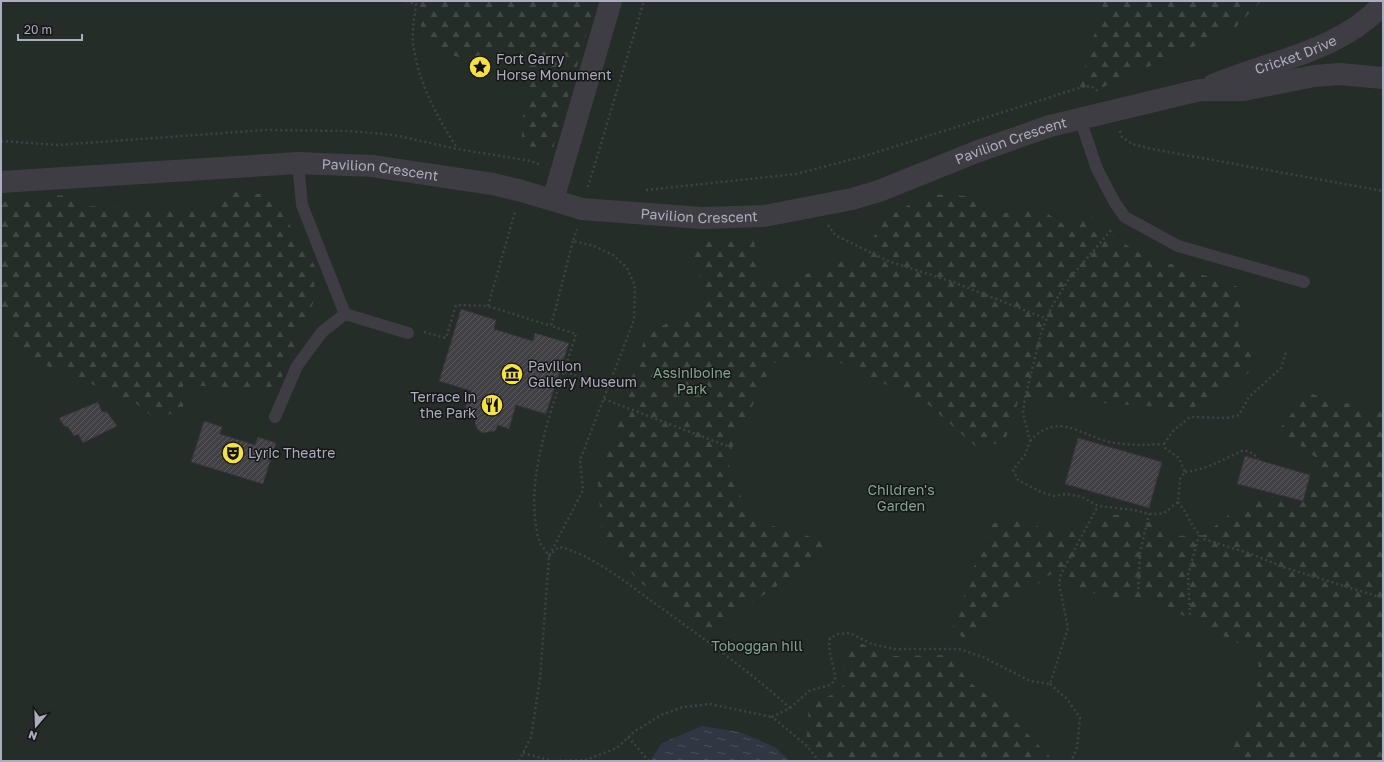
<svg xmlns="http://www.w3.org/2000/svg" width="1384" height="762" viewBox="0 0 1384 762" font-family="'Golos Text',sans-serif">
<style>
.green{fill:#242d27}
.forest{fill:url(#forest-firs)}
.water{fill:url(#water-ripples)}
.building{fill:url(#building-hatch);stroke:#363539}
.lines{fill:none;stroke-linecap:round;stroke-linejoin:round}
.path{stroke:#414249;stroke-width:2.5;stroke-dasharray:2 3;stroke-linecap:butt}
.lane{stroke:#3e3d44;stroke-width:12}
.street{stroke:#3e3d44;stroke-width:22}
.labels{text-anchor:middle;stroke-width:3;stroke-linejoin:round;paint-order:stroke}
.street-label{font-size:14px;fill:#adaebd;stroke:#161618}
.poi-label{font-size:14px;fill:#adaebd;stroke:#161618;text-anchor:start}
.park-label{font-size:14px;fill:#84a78f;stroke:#161618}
</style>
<defs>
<pattern id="forest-firs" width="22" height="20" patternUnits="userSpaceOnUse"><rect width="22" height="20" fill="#242d27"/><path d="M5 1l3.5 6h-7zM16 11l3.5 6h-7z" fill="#414944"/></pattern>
<pattern id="water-ripples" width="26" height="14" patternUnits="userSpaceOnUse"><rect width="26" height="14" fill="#303642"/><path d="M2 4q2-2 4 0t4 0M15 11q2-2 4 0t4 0" fill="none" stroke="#4b515b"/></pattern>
<pattern id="building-hatch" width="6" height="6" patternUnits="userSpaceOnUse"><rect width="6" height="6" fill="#404045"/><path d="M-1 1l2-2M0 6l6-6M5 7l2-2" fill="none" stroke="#59595e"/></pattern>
</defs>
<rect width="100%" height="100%" fill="#1b1b1d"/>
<path class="green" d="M1,1h1382v760h-1382z"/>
<path class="forest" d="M417,1h179l-43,147 -32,-2 7,-89h-70l-32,-11 -10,-42z
M1104,1h157l-26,27 -159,71z
M229,192l46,3 25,51 15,20 -1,35 -33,78 -17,13 -81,-8v28l-30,5 -20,-16 -110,-45 -17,-35 -5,-5v-116l65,-5 14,11 124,3z
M928,194l40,2 28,18 43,-6 24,16 27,-9 18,18 31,20 105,36 -6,36 18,43 -65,41 -166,-11 -7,4 -14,41 -29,3 -46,-41 -99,-47 -57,5 -41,85 -4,15 21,56 69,20 6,6 1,5h5l-120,81 -72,-50 -36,-46 -4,-52 48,-149 63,-32 -20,-60 65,-5 4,48 48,-11 58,-20 20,-35z
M1308,393l75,20v348h-154l8,-23 15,-20 5,-29 2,-35 -108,-55 -44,-2 -30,-9 -14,-20 -17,9 -80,65 -13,-16 7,-13 4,-15v-13l23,-42 -1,-15 17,-10 15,3h11l14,9 49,-3 12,-11 19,-2 19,4 34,18 28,-1 27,-22 20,-11 23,-6 30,1 14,-16 2,-20 -21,-17 -25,-8z
M852,640l42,16 56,-1 17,25 32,25 55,56h-235l-13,-16 3,-40 31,-14 7,-14 -7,-23z"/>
<path class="water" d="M702,726l38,6 35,15 15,14h-140l12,-18z"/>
<path class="building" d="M461,309l35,11 -2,9 39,12 2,-8 34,10 -23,71 -30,-9 -7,24 -11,-4 -3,6 -12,2 -5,-3 -3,-6v-6l-12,-4 8,-23 -32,-10z
M98,402l4,10h5l10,14 -34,17 -5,-9 -4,2 -6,-9 -4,-1 -5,-8z
M204,421l18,6 -2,7 35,11 3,-8 18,6 -13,41 -72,-22z
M1078,438l84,24 -13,46 -84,-24z
M1245,456l65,19 -7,26 -66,-17z"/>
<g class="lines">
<path class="path" d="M406,1l10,3c-2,16 -5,31 -2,46 6,36 24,68 43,98
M1120,131l2,6 10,7 20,5 231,42
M1,141l57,4 207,-15 84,1 45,4 63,14 74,12 10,4
M588,187l56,-186
M646,190l150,-16 69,-18 217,-69 9,-1 8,6
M828,225l7,10 53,26 65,21 94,37
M573,241l-22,85 25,8c-17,56 -50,133 -40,191 1,5 1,11 3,15 2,6 7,11 10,16l10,-9c33,7 67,36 94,55 47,34 94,67 137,106l-18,9 34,28 13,16
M488,306l27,-94
M424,332l22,6 10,-33 32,1 63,20
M565,372l44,14
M604,399l128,49
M1030,441c27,-29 47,-8 76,0 20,5 38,4 58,3l1,4 14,10 6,14 -5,7 -2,23 -14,11 -6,1h-9l-15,-4 -36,-4 -16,-9 -15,-3 -13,2 -13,-4 -23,-12 -5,-10 12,-15 5,-14 -7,-28 2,-15 16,-65 10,-25 18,-29 44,-51
M1164,444l9,-13 17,-14 37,1 12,-3 10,-18 32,-29 5,-16
M1185,472c24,-3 38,-13 59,-22l10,4 4,6
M1178,502c10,12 14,27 26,37l50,16 29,12 100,31
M1138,594l2,-41 9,-39
M1190,615l-2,-40 11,-40
M1050,684l17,15 13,19 -3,30 -6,13
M790,708l19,-17 21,-6 5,-5c0,-14 -8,-28 -5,-42l8,-4 12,-1 22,11 22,5h65l24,8 47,24 20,3 18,-56 -9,-44 2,-10 37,-68
M628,737l21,24
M523,753l30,8
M519,761l12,-24 9,-58 9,-123 34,-66 -3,-30 54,-140 1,-34 -8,-18 -14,-13 -19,-9 -21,-5 4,-12
M555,761l31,-1 31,-12 18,-17 26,-16 22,-8 27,-3 62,13"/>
<path class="lane" d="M1080,119l17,50 18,34 10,14 53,29 126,36
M298,163l4,42 43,109 63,19
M275,417l22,-51 25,-34 23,-18"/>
<g class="street">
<path id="s1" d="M1213,85c57,-24 126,-33 170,-81"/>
<path id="s2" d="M1,182l297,-19 74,3 121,18 29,7 60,18 120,9 62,-2 88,-17 27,-8 97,-39 74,-26 150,-36h43l71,-14 26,-2 43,4"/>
<path d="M553,200l58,-199"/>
</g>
</g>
<defs>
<g id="sight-disc" transform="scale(1.15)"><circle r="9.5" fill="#f5e33b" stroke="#161618"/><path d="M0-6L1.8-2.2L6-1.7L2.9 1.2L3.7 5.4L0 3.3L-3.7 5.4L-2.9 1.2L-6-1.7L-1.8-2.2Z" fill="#111"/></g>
<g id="museum-disc" transform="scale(1.15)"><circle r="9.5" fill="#f5e33b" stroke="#161618"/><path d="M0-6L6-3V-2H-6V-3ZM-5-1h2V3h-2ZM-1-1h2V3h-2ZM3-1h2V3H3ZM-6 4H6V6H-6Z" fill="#111"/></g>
<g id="restaurant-disc" transform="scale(1.15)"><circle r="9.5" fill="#f5e33b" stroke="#161618"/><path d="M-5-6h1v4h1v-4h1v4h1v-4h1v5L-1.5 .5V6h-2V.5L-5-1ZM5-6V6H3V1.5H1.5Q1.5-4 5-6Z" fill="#111"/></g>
<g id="theatre-disc" transform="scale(1.15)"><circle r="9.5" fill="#f5e33b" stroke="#161618"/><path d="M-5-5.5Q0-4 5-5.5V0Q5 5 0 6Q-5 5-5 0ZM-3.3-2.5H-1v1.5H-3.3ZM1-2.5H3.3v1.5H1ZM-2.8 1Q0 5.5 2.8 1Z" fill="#111"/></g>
</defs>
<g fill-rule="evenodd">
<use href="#sight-disc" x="480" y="67"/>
<use href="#museum-disc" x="512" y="374"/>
<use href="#restaurant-disc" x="492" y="405"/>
<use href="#theatre-disc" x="233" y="453"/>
</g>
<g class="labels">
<g class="street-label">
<text dy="5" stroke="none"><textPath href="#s1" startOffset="88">Cricket Drive</textPath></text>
<text dy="5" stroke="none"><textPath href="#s2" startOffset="1028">Pavilion Crescent</textPath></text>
<text dy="5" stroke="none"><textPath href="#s2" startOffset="380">Pavilion Crescent</textPath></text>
<text dy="5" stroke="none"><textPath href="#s2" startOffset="704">Pavilion Crescent</textPath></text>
</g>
<g class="poi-label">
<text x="496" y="64">Fort Garry<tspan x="496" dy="16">Horse Monument</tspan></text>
<text x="528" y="371">Pavilion<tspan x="528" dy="16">Gallery Museum</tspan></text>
<text x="476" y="402" text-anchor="end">Terrace in<tspan x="476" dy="16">the Park</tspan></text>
<text x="248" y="458">Lyric Theatre</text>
</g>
<g class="park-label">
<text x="692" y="378">Assiniboine<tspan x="692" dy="16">Park</tspan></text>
<text x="901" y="495">Children's<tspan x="901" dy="16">Garden</tspan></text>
<text x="757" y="651">Toboggan hill</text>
</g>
</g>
<rect width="1384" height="762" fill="none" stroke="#adaebd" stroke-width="4"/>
<g transform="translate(36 726) rotate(199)" stroke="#161618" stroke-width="3" paint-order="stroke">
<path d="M0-3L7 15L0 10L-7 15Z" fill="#adaebd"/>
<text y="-6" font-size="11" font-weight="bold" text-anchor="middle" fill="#adaebd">N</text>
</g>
<path d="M18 34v6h64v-6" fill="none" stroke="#adaebd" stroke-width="2"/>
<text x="24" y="34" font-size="12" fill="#adaebd" stroke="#161618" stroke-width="3" paint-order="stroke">20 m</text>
</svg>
